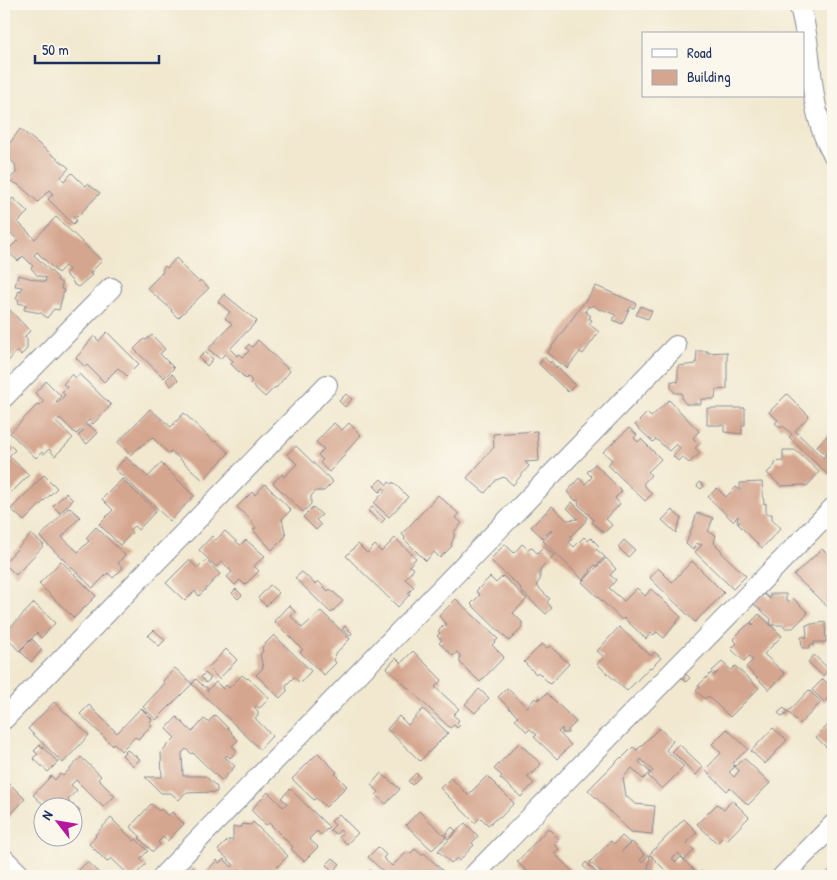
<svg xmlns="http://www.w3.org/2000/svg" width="837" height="880" viewBox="0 0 837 880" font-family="'Patrick Hand',sans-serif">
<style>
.building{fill:#d5a68f}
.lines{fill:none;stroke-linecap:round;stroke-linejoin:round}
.minor-casing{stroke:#868c96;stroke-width:22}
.minor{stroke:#fff;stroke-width:20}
</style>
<rect width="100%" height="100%" fill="#fbf7ec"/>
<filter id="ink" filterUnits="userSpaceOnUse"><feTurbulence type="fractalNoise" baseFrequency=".02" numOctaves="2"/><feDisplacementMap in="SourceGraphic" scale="10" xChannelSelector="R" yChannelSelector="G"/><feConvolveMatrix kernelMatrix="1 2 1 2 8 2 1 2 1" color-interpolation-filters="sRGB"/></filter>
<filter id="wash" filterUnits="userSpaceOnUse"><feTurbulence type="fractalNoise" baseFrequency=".0096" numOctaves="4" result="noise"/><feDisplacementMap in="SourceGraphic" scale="20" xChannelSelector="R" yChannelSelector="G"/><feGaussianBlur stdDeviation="1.12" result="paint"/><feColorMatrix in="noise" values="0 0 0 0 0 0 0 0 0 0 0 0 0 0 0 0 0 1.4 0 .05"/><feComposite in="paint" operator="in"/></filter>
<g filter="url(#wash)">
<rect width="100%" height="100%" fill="#f1e8cf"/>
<g id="blocks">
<path class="building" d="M20,129l49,39 -8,9 3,4 8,-8 13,13 3,-2 12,9 -23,24 -2,-2 -2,2 4,3 -4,4 -25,-25 5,-5 -4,-4 -11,12 -19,-17 -11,-5 8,-7 -1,-9 -11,-10v-8l6,-3z
M13,198l15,14 -10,10 17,17 21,-22 46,44 -12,12 2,2 -14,12 -5,-3 1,-1 -9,-9 4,-4 -4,-4 -7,7 -21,-21 -3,3 24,23 -1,2 5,4 -1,5 3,1 -5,20 -5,-1 -7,9 -6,-5 -17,-3 2,-5 -8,-2 1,-4h-3l3,-9 2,1 1,-4 -7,-1 3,-11 27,7 1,-4 -9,-3 -6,-7 2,-2 -10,-10 -5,5 -11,-10 11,-11 -14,-13v-20z
M176,258l5,5 -1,1 19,18 1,-2 9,8 -31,30 -7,-7 1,-1 -25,-22 16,-16 -1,-2 3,-4 2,2z
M596,286l40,17 -2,5 -4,-1 -8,17 -9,-4 3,-5 -15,-6 -1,1 -7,-5 -3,2 -1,-1 -4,5 6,5 -2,2 3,2 -3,4 10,8 -16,22 -3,-2 -13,16 -20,-15z
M224,294l33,27 -27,28 7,7 3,-2 3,3 6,-6 -3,-3 3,-4 3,3 6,-7 32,31 -14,17 -1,-1 -10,10 -15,-14 2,-2 -4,-4 -2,2 -15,-15 2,-3 -8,-7 -5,5 -12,-10 24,-25 -7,-6 5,-6 -12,-10z
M4,304l26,27 -6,6 3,1v11l-6,6 -4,-4 -11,13 -2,-2z
M641,306l11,5 -4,8 -12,-4z
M107,332l32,32 -12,12 -9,-8 -14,14 -17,-17 -2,2 -9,-9 18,-22 5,5z
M152,335l13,14 -5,5 14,14 -10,10 -30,-29 10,-10 2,1z
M697,351h11l-1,2 20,-1v37l-11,1 -1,9h-14v5h-15l-4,-5v-6h-7l-4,-5v-7l7,1v-16l18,-2z
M205,352l8,7 -6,7 -8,-8z
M544,357l6,6 1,-2 5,7 1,-2 18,19 -7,7 -29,-28z
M72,374l4,4 3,-4 32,31 -18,19 -4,-4 -4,4 2,2 2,-1 9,8 -11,11 -9,-8 5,-5 -1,-2 -6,5 -16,-16 -4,4 17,16 -18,18 -6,-7 -5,5 -2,-2 -6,6 -26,-25 28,-29 2,1 4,-4 -9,-8 11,-12 15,15 -5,6 1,1 8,-8 -3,-3 5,-5 -4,-3z
M172,374l6,6 -7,6 -5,-6z
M346,394l6,5 -7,8 -6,-6z
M787,394l22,22 -14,15 28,27 3,-3 -9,-9 16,-16v40l-5,5 -39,-38 3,-3 -9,-8 -2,2 -6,-5 3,-3 -9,-8z
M669,400l30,31 -6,7 6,6 -4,4 5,5 -11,10 -7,-6 -4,4 -5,-5 7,-8 -4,-4 -7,7 -13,-12 -3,3 -18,-17 12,-12 4,4z
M707,408h38v17h-3v9l-18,-2v-7h-17z
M150,409l21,18 13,-14 30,29 2,-1 13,12 -26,27 -32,-29 -2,3 -17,-17 -22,18 -12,-13z
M334,423l8,7 7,-7 12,12 -16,18 1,1 -17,18 -9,-9 3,-3 -5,-5 6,-6 -8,-7z
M629,428l8,7 -3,3 4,4 3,-3 20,20 -13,13 3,3 -8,9 9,10 -7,7 -37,-36 4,-5 -9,-8z
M537,431l2,30 -14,1 4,4 -16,19 -9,-8 -8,3 -11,13 -18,-15 27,-31 -1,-13z
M4,439l11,11 -6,6 20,19 -23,23 -2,-2z
M296,446l37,36 -9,9h-8l-5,5v8l-8,8 -30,-29 9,-9 2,3 13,-13 -10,-10z
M783,450h12l24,22 -12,14 -4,-1 -22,1 -14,-13 8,-8v-3l8,-1z
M126,457l22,20 13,-14 33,33 -24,25 -55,-52z
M595,464l27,27 -7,7 5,6 -14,15 6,6 -8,8 -12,-11 2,-2 -16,-16 1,-2 -1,-2 -2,1 -9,-9 12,-14 6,6 7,-7 -5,-5z
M44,475l13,13 -33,33 -13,-12z
M122,479l34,32 -18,19 -4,-4 -5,4 3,3 -12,12 -21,-21 14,-14 -11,-11z
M381,479l6,6 2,-3 3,2 1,-2 15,15 -19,20 -15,-14 12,-13 -3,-2 -3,4 -6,-6z
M700,482l4,4 -3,3 -4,-3z
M762,482l2,22 2,-1v11h6v6l9,8 -19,20 -24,-24 2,-2h-3l1,-6 -5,5 -25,-24 9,-9 9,9 10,-10 4,3v-7z
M265,484l26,26 -9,9 4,17 -14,14 -19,-20 3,-2 -5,-6 1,-1 -15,-14 15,-15 3,3z
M66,493l7,7 -13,13 -7,-7z
M438,495l21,19 -3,4 6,5 -8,9v6l-3,6 1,2 -12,12 -6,-6 -8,9 -22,-22 1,-1 -3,-4z
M572,502l15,15 -2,5 -15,15 2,2 -3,3 5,5 10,-10 4,4 3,-3 8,8 -3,3 9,8 -9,9 -1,-1 -5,5 1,1 -8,9 -40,-39 9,-10 -1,-1 -8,8 -12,-11 21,-21 15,14 11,-1 -11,-11z
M69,507l11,10 -18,20 16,15 11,-11 -3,-3 10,-11 29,28 -7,8 5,5 -10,10 -5,-5 -15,15 -53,-51z
M313,507l9,8 -6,5 5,5 -5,5 -13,-13z
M372,507l13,12 -4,4 -13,-12z
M672,510l9,8 -5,15 -14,-13z
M697,513l16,5 -5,14 8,3 -2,8 7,7 1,3 24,23 -13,13 -38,-37 7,-7 -6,-2 -3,7 -7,-6z
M225,531l15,14 6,-5 19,16 -11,10 5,5 -14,14 -5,-5 -5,5 -8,-8 5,-5 -10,-10 -6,5 -17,-17 13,-14 4,4z
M31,534l13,11 -28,30 -12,-12z
M395,538l21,20 -7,8 5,3 -9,10 9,8 -6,6 2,1 -12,13 -52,-51 12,-12 9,9 8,-8 6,7z
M624,540l11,10 -7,7 -10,-10z
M505,544l9,9 8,-9 6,5 3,-2 6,6 7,-7 10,9 -14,14v11l-4,5 14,14 -3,3 5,6 -6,6 -26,-24 1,-2 -31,-28z
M822,549l11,10v53l-39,-37z
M606,558l10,11 -6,6 6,5 -7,8 15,13 13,-13 8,8 6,-7 30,28 -17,21 -7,-6 -4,3 -2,-2 -5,6 -22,-21 -2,2 -40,-38z
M189,560l9,8 8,-8 14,14 -21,22 -4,-5 -10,10 -19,-18z
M61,561l35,35 -22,22 -35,-34z
M692,561l32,32 -29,29 -45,-44 8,-10 14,14z
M302,572l13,12 3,-3 10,10 2,-2 13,12 -12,12 -36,-35z
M503,576l24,23 -14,14 9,9v6l-13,13 -38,-37 9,-9 -4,-4 14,-14 6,6z
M270,585l9,8 -13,13 -8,-8z
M236,589l6,6 -4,4 -6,-6z
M764,594l6,5v-5h16v7h4l3,-3 15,15 -15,15h-9v-3h-14l1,-6 -17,-15z
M456,599l42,40 -6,6 12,12 -24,25 -20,-19v-8l-3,-3 -4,4 -14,-13 3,-3 -5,-4 3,-3 -2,-2 5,-5 4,-1 -8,-9z
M34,603l21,20 -14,15 -4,-5 -18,18 -15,-17z
M289,605l6,7 -4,4 11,12 19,-17 29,28 -16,16 2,2 -3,2 3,4 -12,12 -24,-23 3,-2 -29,-29z
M4,612l6,6 -6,7z
M759,614l23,22 -18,18 21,20 -16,16 -23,-23 7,-7 -4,-4 -5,5 -13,-12 6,-6 -4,-4 11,-11 6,-5 5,3 -4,-4z
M825,622l1,20h-12v3h-4v3h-8l-1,-11h6l-1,-12z
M345,626l7,7 -2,3 -8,-7z
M619,627l32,29 4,-4 6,6 -10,10 -1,-1 -23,24 -30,-27 7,-7 -7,-6z
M154,630l11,10 -6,6 -11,-10z
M274,635l37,36 -11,12 -6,-6 -8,8 1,6 -7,7 -24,-23 7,-7 -3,-14 3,-2 -1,-5z
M32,639l10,11 -11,12 -11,-11z
M542,644l5,4 3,-2 19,18 -19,20 -12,-12 -2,2 -12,-12z
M226,649l11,11 -18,19 -11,-11z
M413,651l29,29 -7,7 24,22 -6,6 6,5 -2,2 3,3 -3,3 -3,-3 -4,3 -63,-60 9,-10 5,5z
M814,655l15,14 -6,7 -15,-14z
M722,662l9,8 4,-4 24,22 -29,29 -22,-21 -3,3 -9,-8 4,-4 -2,-1 13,-13 3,3 4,-4 -3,2 -3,-3z
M175,668l17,16 -36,36 -13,-13 22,-24 -2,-2z
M205,673l6,5 -5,5 -5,-6z
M686,674l4,4 -4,4 -4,-4z
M242,675l5,4 1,-1 21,20 -7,8 -3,2 -3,-2 -1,2 3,3v5l-3,2 17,18 -12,13 -68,-65 4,-5 8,8h3v4l9,-9 7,7 3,-4 3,3z
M823,679l10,10v4l-9,9 -12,-12z
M507,688l20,19 8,-9 3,2 2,-3 -1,3 8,-7 29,29 -8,8v3h-6v-5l-4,4 13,13 -14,14 -23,-22 3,-2 -7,-6 -3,3 -12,-13 3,-2 -20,-20z
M479,689l10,9 -14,15 -10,-9z
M809,690l12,12 -21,22 -12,-12z
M54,702l35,33 -26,28 -35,-34z
M89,705l28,28 24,-25 11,11 -3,4 3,2 -14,14 -3,-2 -14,14 -7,-8 -2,2 -32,-31z
M784,708l4,4 -5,5 -5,-4z
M423,709l25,24 -28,28 -33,-32 12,-13 9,9z
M215,715l17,17 -1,1 7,7 -6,6 5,5 -7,7 -3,-3 -2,2 10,9 -13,15 -29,-28 -1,1 -6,-5 -4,4 1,23h22l12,11v5l-32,1 -6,7 -8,-7h-10l-16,-16h17l-1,-25 14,-14 -9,-9 11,-12 15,15 12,-13 4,3z
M833,720v34l-17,-17z
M659,728l14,13 -7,9 18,17 -22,22 -14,-13 5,-5 -12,-12 -2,3 11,10 -7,7 -11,-11 -9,10 3,18 9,8 20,2 -3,28 -21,-2 -43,-42 33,-33 1,1 11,-11 4,3z
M773,728l14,12 -22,24 -14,-13z
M727,729l21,20 -16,15 3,3 -6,5 5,5 5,-6 -4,-5 9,-8 26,25 -22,22 -18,-17 -3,3 -22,-21 16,-17 -9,-9z
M519,743l22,21 -8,10 -1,-2 -5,5 7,6 -13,14 -21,-19 2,-2 -8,-7z
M679,744l24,23 -7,8 -24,-24z
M40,745l18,17 -10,10 -15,-14 5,-4 -4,-3z
M127,750l13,9 -7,7 -11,-11z
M318,753l19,19 -2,2 12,12 -21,21 -10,-9 -2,2 -22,-21z
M81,757l20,19 -3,3 17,17 -12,11 -27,-27 -5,5 6,5 -9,10 2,3 -4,5 -5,-2 -3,2 -6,-6 -6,5 -13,-12 18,-19 4,4 5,-6 3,2z
M381,773l19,16 -14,15 -10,-9 3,-3 -8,-7z
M416,773l4,4 -8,8 -4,-4z
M487,776l27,27 -13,14 -1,-1 -12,9 -8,-8 -5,6 -35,-35 11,-10 17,17z
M4,782l3,5 3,-3 15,15 -21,23z
M290,789l39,38 -8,8 -4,-4 -8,8 9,8 -14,14 -13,-12 2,-2 -24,-24 -3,2 -15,-15 17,-18 15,15 4,-4 -6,-5z
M732,800l17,17 -22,23 -4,-3 -6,6 -20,-19 20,-20 7,6z
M74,804l6,6 -8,8v-10h-1z
M151,804l8,7 2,-2 7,7 4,-4 12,12 -17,17 -4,-4 -5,5 2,3 -7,7 -14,-14 2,-1 -11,-10z
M419,811l27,26 -14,13 -26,-25z
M339,814l19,19 -11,11 -8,-7 4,-4 -3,-3 -4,4 -6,-4 5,-5 -4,-4z
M111,818l23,23 2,-2 12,12 -8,8 6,5 -12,12h-4l-19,-18 -4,4 -18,-18 7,-8 -1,-1z
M684,819l13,13 -10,11 7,7 -9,10 -7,-7 -6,6 4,3 5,-5 17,17 3,-3 6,5h-36l-21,-21 -3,21 -18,-1 -24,1 -15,-14 21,-21 3,3 8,-8 8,7 -9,9 11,-10 13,13 -5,5 2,2z
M253,822l35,34 -20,20h-21l-7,-7 -1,2 6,5h-62l10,-9 9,9 15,-16 2,3 5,-4 8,8 2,-2 -16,-15 10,-10h5v-13h9v-3l9,1z
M465,823l13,13 -6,7 2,2 -15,16 -2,-3 -6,5 -13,-12z
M452,827l4,4 -8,8 -3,-4z
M548,828l11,11 -5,5 5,5 -5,4 20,20 -4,3h-34l-5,-5 -2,2 -12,-11z
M378,847l8,8 -3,3 9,8 15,-14 3,2 5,-5 7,6 2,-2 20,19 -4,4h-52l-20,-19z
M333,858l7,6 -7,7 -7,-6z
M87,862l15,14h-29z
M586,862l11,11 -3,3 -11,-10z
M833,866v10h-9z
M370,870l7,6h-13z"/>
</g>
</g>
<g filter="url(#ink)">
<use href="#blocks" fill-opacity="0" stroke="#868c96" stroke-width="1"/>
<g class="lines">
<g class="minor-casing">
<path id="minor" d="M799,4c16,49 7,105 34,150
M4,397l107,-109
M4,719l323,-334
M4,859l17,17
M163,876l513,-530
M473,876l360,-368
M783,876l50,-51"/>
</g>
<use href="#minor" class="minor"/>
</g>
</g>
<rect width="837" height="880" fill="none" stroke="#fbf7ec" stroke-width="20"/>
<rect x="642" y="32" width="162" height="65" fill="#fbf7ec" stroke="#a1a7b3"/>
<rect x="652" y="49" width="25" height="8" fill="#ffffff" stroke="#a1a7b3"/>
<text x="687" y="58" font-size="15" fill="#1b2f5e">Road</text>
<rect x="652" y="70" width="25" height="15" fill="#d5a68f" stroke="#a1a7b3"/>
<text x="687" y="82" font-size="15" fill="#1b2f5e">Building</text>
<g transform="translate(58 822) rotate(301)"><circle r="24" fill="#fbf7ec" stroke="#a1a7b3"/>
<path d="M0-4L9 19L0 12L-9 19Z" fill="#b5179e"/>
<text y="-8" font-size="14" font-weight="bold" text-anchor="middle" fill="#1b2f5e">N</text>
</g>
<path d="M35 55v8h124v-8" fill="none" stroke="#1b2f5e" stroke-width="2.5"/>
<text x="42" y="55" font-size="15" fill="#1b2f5e" stroke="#fbf7ec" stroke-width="4" paint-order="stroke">50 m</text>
</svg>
